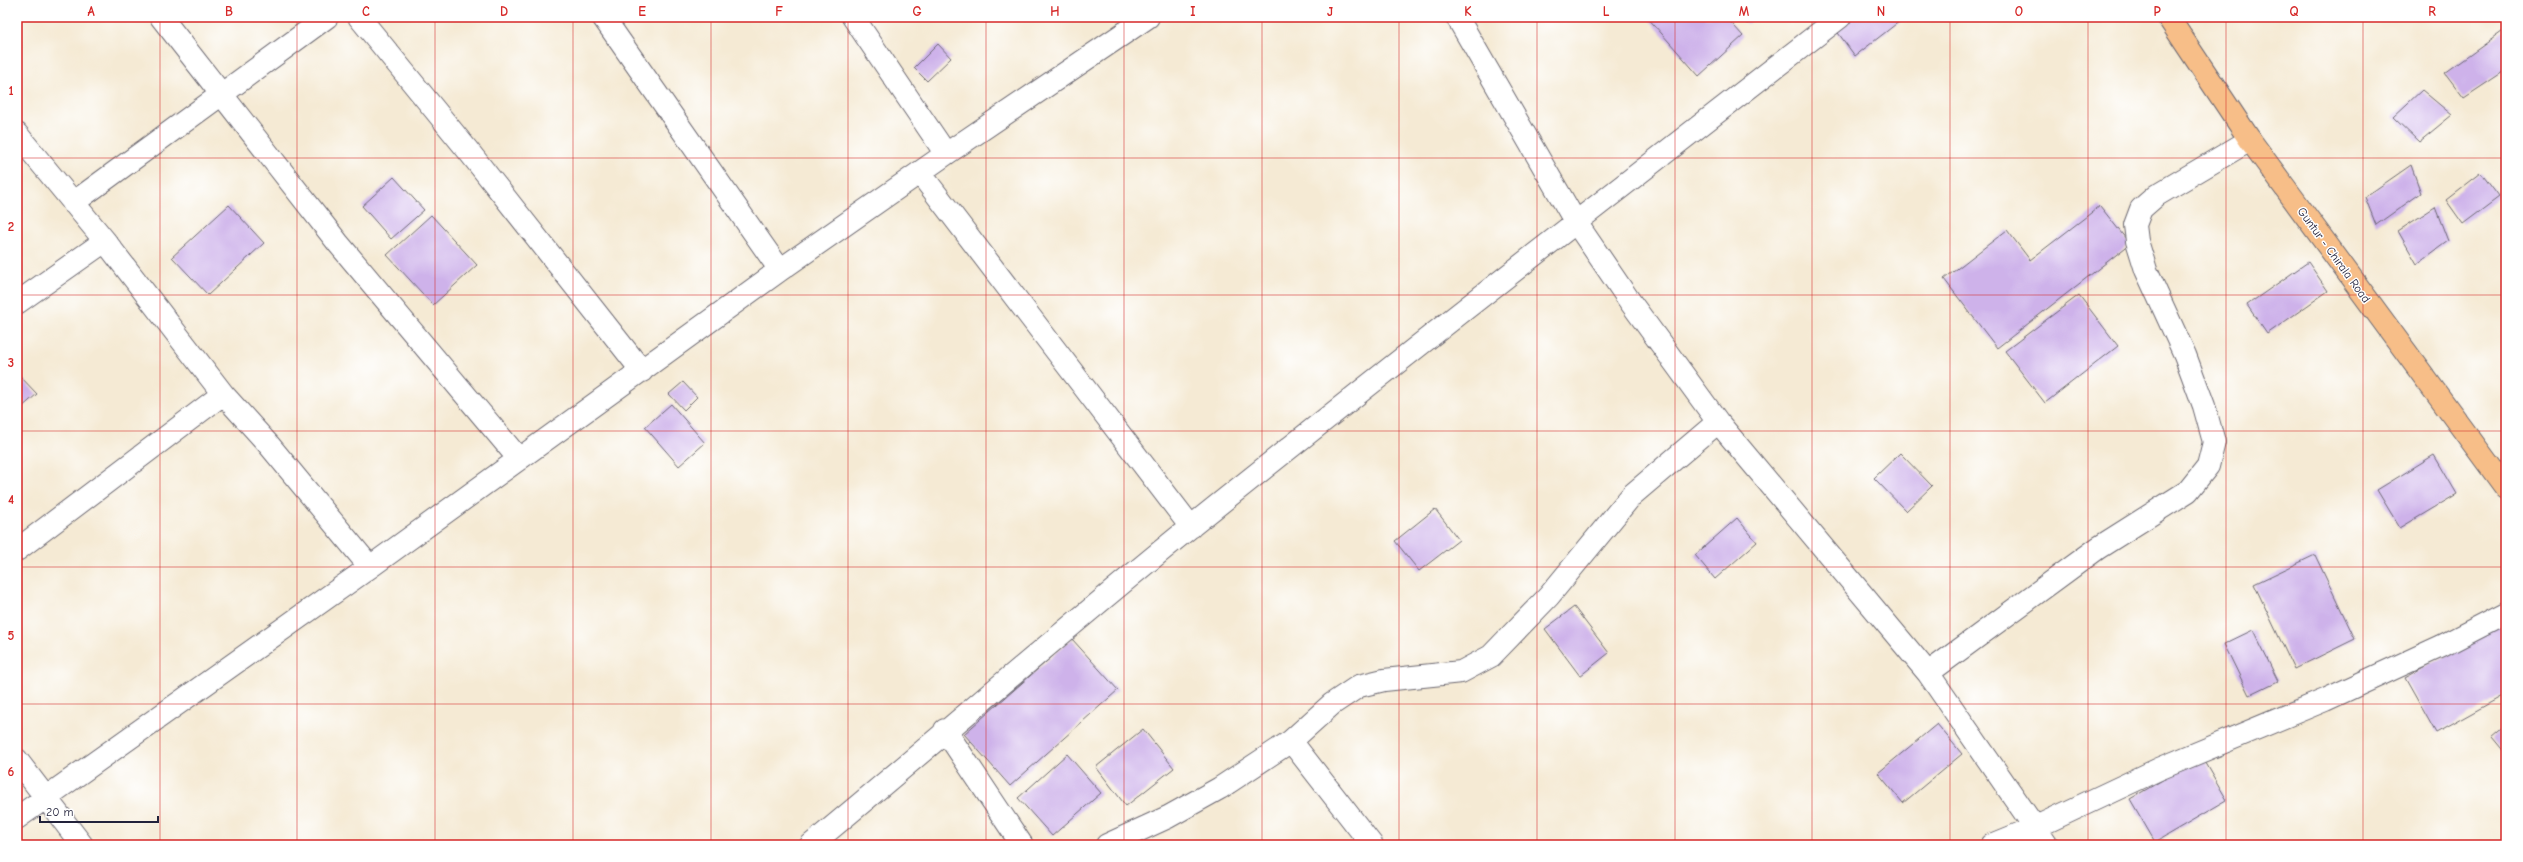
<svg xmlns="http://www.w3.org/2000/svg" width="2523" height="862" viewBox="0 0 2523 862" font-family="'Comic Neue',sans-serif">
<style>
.building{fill:#ceb2ea}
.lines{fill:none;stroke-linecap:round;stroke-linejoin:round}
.minor-casing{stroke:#6c6871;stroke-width:24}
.major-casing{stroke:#6c6871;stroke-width:24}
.minor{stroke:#fff;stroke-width:22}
.major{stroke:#f7be88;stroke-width:22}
.grid{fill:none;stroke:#d62828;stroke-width:1;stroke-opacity:0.55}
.labels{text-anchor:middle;stroke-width:3;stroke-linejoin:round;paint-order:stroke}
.street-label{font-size:12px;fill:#22223b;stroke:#fff}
.neatline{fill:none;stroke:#d62828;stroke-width:1.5}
.grid-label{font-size:13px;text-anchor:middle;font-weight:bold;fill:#d62828}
</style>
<rect width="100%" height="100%" fill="#fff"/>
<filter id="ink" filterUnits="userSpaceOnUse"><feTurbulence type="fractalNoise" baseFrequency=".025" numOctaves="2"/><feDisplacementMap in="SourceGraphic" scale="8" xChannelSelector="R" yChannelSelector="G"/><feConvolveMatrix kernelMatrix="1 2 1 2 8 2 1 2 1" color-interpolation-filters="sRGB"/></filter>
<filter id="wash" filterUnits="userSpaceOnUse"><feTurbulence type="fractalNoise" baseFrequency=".012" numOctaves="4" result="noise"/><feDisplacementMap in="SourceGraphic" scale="16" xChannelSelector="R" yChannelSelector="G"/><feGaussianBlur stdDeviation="0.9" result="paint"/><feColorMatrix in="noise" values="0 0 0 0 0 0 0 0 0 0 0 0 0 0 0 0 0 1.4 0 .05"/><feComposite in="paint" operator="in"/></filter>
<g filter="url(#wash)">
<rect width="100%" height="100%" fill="#f5ead4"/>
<g id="blocks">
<path class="building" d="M1647,17h79l17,19 -44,40z
M1740,17h15l-8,7z
M1845,17h60l-50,39 -22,-30z
M2506,29v41l-42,28 -19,-25z
M938,44l13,14 -24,23 -13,-13z
M2422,90l30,25 -33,27 -26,-25z
M2411,165l10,28 -45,32 -11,-28z
M2481,173l18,24 -36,27 -17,-24z
M394,177l30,33 -33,29 -29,-33z
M229,205l35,38 -56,52 -36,-38z
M2100,206l30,38 -133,104 -53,-69 63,-49 23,30z
M2435,207l13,34 -31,23 -19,-33z
M431,215l46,50 -44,40 -46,-50z
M2308,262l20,29 -61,43 -20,-29z
M2079,295l39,51 -73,57 -40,-52z
M19,375l18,19 -16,14 -4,-4z
M683,382l14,15 -13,13 -15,-16z
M671,404l34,39 -26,23 -34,-39z
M1900,453l32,33 -26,25 -32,-33z
M2434,455l23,39 -57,34 -23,-38z
M1435,509l24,31 -40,31 -24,-30z
M1737,518l20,24 -42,37 -20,-24z
M2315,555l40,84 -61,30 -40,-85z
M1574,607l35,46 -29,23 -35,-47z
M2506,621v73l-70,39 -31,-55z
M2253,630l25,51 -29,14 -25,-51z
M1072,639l46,51 -108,96 -46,-52z
M1937,724l25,30 -59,49 -25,-30z
M2506,726v29l-14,-17z
M1143,729l31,39 -48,38 -30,-39z
M1067,754l34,39 -49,43 -34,-38z
M2202,757l25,43 -72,42 -25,-43z"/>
</g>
</g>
<g filter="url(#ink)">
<use href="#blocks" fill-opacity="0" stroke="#6c6871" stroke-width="1"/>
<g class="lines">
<g class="minor-casing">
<path id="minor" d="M161,17l177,226 181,216
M359,17l111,136 172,218
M603,17l177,253
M853,17l93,137
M1457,17l118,204 56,82 87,119 210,251 119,172
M17,134l88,107 118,153 46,51 101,122
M920,173l271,354
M73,203l254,-186
M17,303l88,-62
M17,550l206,-156
M1928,673l170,-125 90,-57 20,-25 6,-24 -10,-36 -19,-51 -39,-85 -9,-29 -2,-16 6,-16 16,-14 93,-55
M945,730l77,115
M1291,741l81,104
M17,760l65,85
M17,818l353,-251 410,-297 166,-116 202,-137
M811,845c128,-106 253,-216 382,-320 214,-172 430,-340 647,-508
M1107,845l61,-28 52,-29 71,-47 41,-37 27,-18 25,-6 77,-8 30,-16 58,-60 83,-101 86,-73
M1992,845l44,-18 123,-58 166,-69 117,-54 64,-33"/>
</g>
<g class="major-casing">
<path id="major" d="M2168,17l82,123 256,348"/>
</g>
<use href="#minor" class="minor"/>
<use href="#major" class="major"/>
</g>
</g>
<path class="grid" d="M160,17v828M297,17v828M435,17v828M573,17v828M711,17v828M848,17v828M986,17v828M1124,17v828M1262,17v828M1399,17v828M1537,17v828M1675,17v828M1812,17v828M1950,17v828M2088,17v828M2226,17v828M2363,17v828M17,158h2489M17,295h2489M17,431h2489M17,567h2489M17,704h2489"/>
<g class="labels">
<g class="street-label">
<text transform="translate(2334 255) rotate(54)" y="4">Guntur - Chirala Road</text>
</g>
</g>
<rect width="2523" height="862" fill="none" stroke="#fff" stroke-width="44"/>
<path d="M40 816v6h118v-6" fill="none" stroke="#22223b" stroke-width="2"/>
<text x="46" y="816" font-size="12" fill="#22223b" stroke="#ffffff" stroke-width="3" paint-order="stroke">20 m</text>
<rect x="22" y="22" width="2479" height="818" class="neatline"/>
<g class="grid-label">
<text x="91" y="16">A</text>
<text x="229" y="16">B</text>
<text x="366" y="16">C</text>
<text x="504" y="16">D</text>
<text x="642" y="16">E</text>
<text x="779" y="16">F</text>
<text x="917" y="16">G</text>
<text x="1055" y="16">H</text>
<text x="1193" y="16">I</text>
<text x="1330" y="16">J</text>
<text x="1468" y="16">K</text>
<text x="1606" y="16">L</text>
<text x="1744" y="16">M</text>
<text x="1881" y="16">N</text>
<text x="2019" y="16">O</text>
<text x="2157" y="16">P</text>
<text x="2294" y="16">Q</text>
<text x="2432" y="16">R</text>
<text x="11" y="95">1</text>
<text x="11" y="231">2</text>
<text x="11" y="367">3</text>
<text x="11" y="504">4</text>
<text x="11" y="640">5</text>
<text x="11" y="776">6</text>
</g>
</svg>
